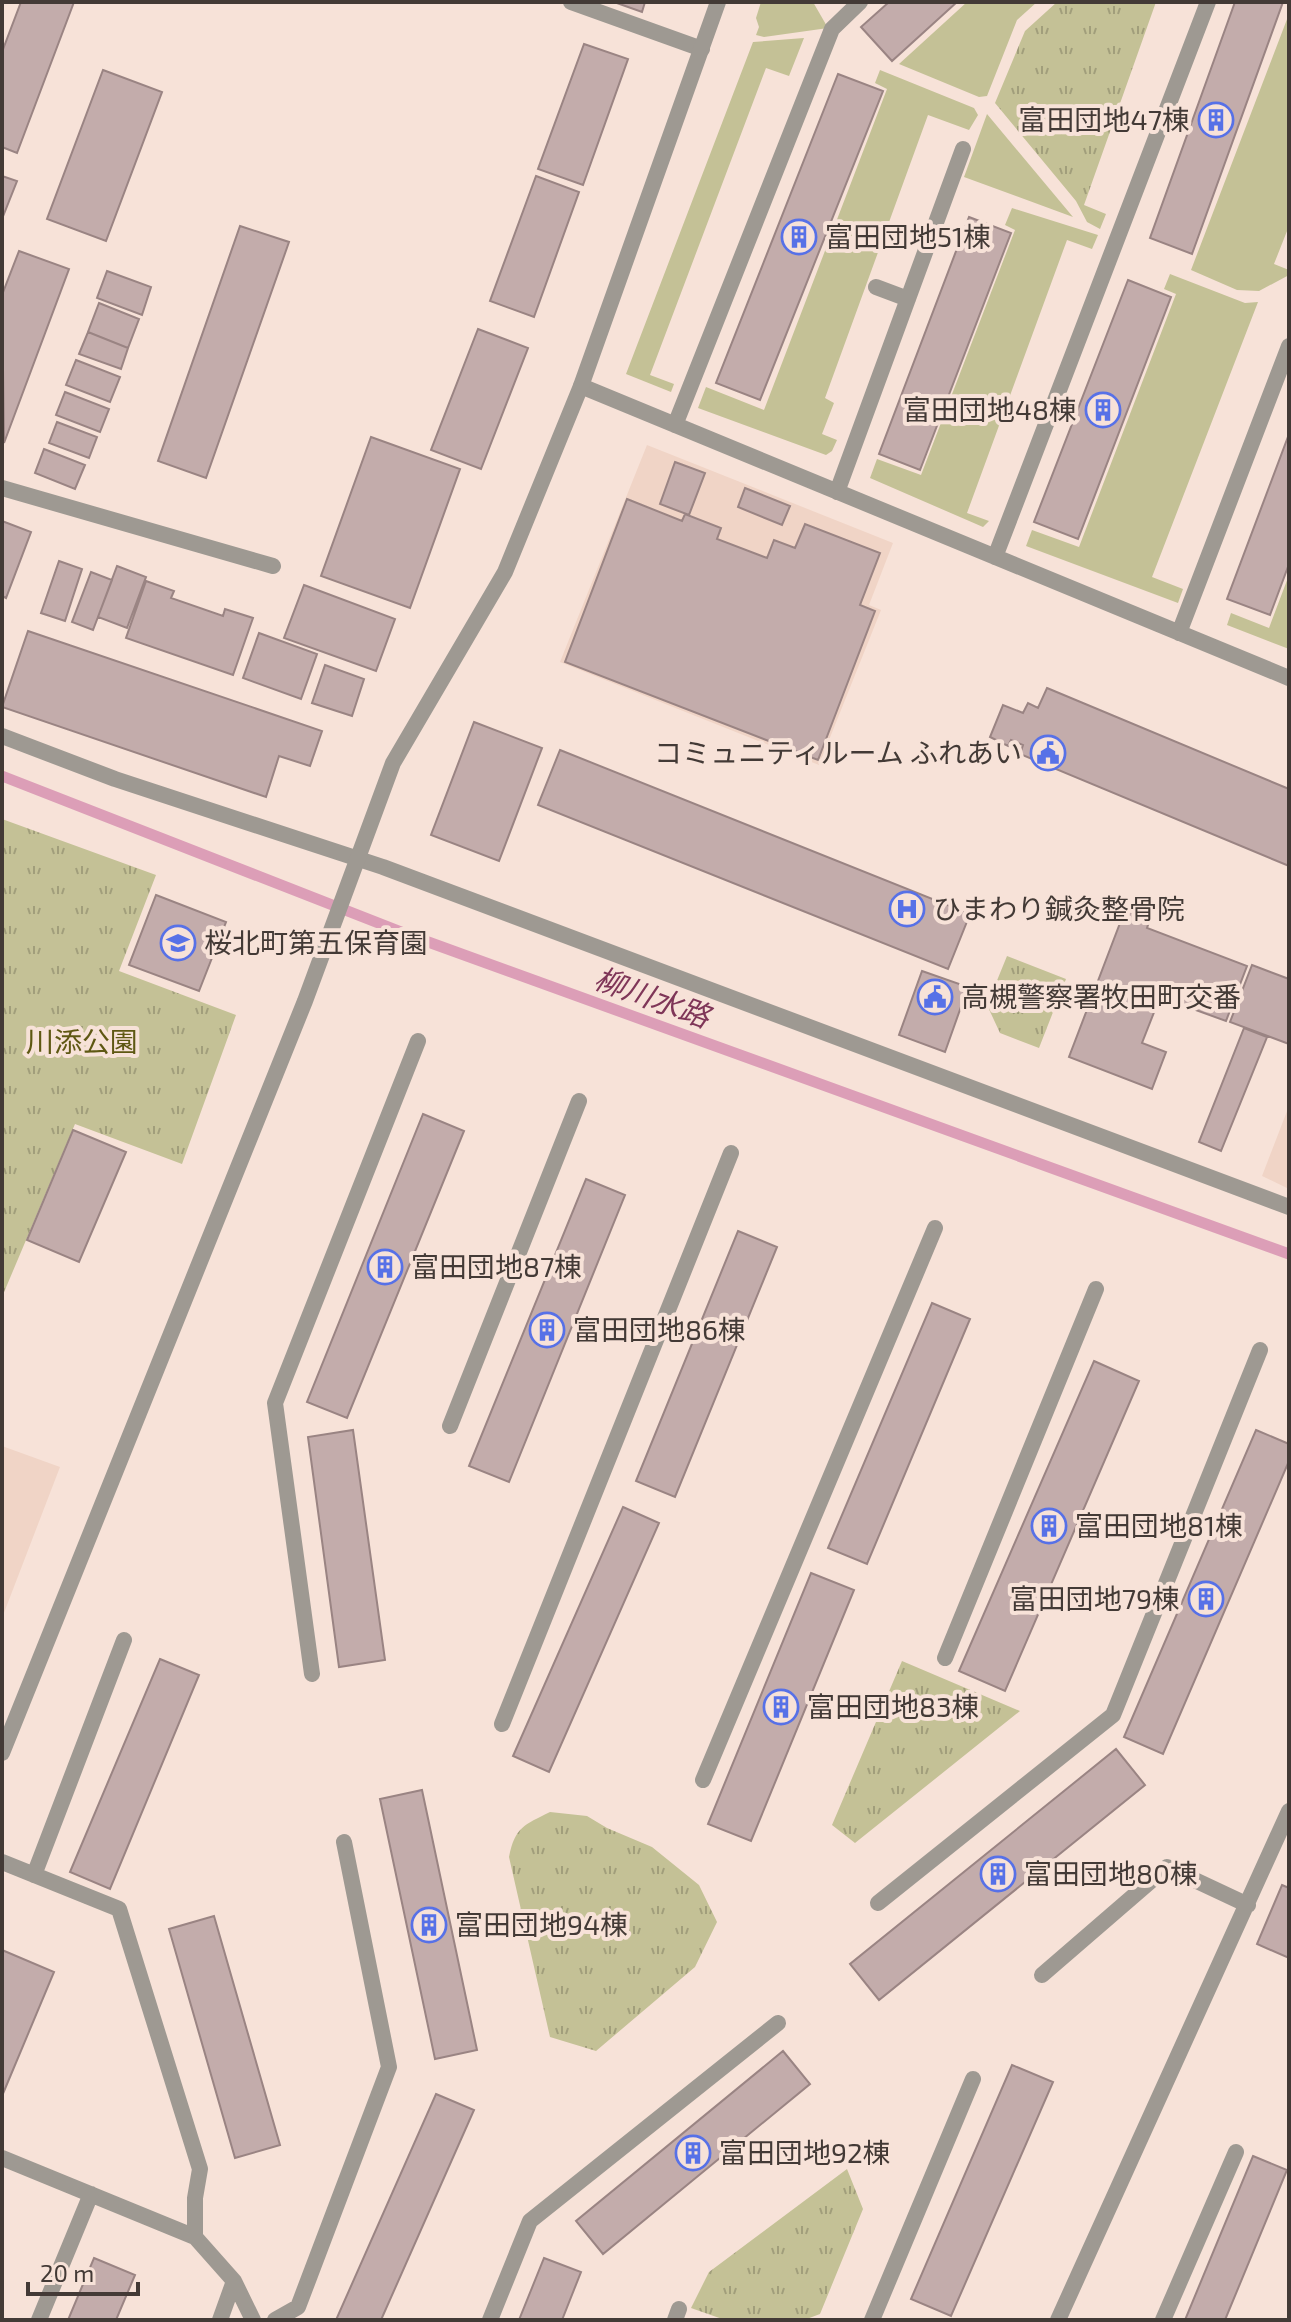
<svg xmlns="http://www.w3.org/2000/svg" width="1291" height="2322" viewBox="0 0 1291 2322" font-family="'Exo 2','Noto Sans JP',sans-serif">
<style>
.built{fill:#f0d4c6}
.grass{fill:#c4c196}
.park{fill:url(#park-tufts)}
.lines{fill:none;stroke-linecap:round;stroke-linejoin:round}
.stream{stroke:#dc9eb7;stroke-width:11}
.building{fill:#c3acab;stroke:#9a8483;stroke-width:2}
.minor{stroke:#9e9992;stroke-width:16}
.tertiary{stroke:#9e9992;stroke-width:16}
.labels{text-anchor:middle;stroke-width:8;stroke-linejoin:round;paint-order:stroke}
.poi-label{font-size:28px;fill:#433a36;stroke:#f7e2d8;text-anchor:start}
.park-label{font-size:28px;fill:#5e5813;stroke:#f7e2d8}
.water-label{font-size:30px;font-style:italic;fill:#7f3658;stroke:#f7e2d8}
</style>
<defs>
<pattern id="park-tufts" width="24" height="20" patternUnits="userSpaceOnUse" patternTransform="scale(2)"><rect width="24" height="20" fill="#c4c196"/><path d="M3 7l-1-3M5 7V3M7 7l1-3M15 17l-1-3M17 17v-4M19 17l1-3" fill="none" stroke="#a19e7b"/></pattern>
</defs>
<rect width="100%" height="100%" fill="#f7e2d8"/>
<path class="built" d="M647,445l246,98 -24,62 12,5 -62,155 -259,-103z
M1289,1106v83l-27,-13z
M2,1446l58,21 -58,151z"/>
<path class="grass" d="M761,2h52l15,26 -64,9 -8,-2 3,-8 -3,-9z
M967,2h70l-20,18 -30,76 -8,1 -80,-33z
M1289,14v212l-15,38 15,6v5l-30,16 -22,-1 -46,-20z
M804,38l-15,38 -23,-8 -116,307 24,9 -3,8 -45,-18 127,-332z
M880,70l94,38 4,7 -9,15 -41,-15 -103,283 9,5 -12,31 15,6 -5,11 -6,4 -128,-47 8,-21 58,23 123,-321 -12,-6z
M987,114l86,103 -109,-40z
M1012,208l86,27 -6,14 -25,-9 -100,273 22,8 -6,6 -113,-49 7,-19 44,16 94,-245 -10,-5z
M1170,274l75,29 13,-1 -106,275 31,12 -5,14 -152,-57 6,-16 47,17 97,-253 -12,-5z
M1289,575v74l-62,-24 4,-12 38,15z"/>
<path class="park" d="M1057,2h99l-72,203 22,9 -6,15 -13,-7 -11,-21 -81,-98 30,-72z
M2,819l154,56 -37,96 117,44 -54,149 -107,-40 -73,173z
M1007,956l59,23 -27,69 -39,-15 -13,-28z
M902,1661l118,50 -165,132 -23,-18z
M550,1812l37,4 20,12 45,19 47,38 18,37 -22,45 -99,84 -46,-14 -41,-180c6,-30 15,-32 41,-45z
M847,2169l16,40 -43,105 -16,6h-79l-34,-12 18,-36z"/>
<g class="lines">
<path class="stream" d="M2,776l407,159 880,319"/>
</g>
<path class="building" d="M21,2h53l-57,151 -15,-6v-95z
M614,2h31l-3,10z
M889,2h68l-65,59 -31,-34z
M1235,2h48l-91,252 -42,-16z
M584,44l44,15 -45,126 -45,-16z
M103,70l59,22 -56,149 -59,-22z
M838,74l45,17 -123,309 -44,-17z
M2,176l15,5 -15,38z
M536,176l43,16 -45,125 -44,-16z
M969,217l42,16 -91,237 -41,-16z
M240,226l49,16 -83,236 -48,-17z
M19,251l50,18 -65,174 -2,-148z
M107,271l44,16 -9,28 -45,-17z
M1128,280l43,17 -93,242 -44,-17z
M99,303l40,16 -11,29 -40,-16z
M478,329l50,19 -47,121 -50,-19z
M88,332l40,16 -7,21 -42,-15z
M76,360l44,17 -10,25 -44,-17z
M65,392l44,17 -9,23 -44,-17z
M57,422l40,15 -8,21 -40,-15z
M1289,434v130l-19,51 -43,-16z
M371,437l89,32 -50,139 -89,-32z
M44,449l41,16 -10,24 -40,-16z
M675,462l30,11 -16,42 -29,-11z
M745,488l45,18 -8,19 -44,-18z
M627,499l55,22 3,-7 36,14 -4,11 50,19 7,-18 21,8 10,-24 75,29 -20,52 15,6 -57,149 -253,-98z
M2,521l29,11 -25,66 -4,-2z
M59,561l23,8 -17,52 -24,-8z
M117,566l29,11 -19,51 -29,-11z
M91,572l21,8 -19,50 -21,-8z
M146,581l28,10 -3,7 52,18 2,-7 28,9 -20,57 -107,-37z
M304,585l91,34 -19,52 -92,-33z
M28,631l294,100 -12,35 -31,-10 -13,41 -264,-90z
M259,633l58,21 -16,45 -58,-21z
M325,665l39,14 -12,37 -40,-13z
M1047,688l242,101v77l-269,-112 3,-9 -12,-5 -3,6 -18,-9 13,-32 20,8 5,-10 10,5z
M474,722l68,26 -43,113 -68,-26z
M560,750l410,164 -22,55 -410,-164z
M156,895l70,27 -27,69 -70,-26z
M1125,910l25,9 -3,9 100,38 -21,55 -66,-24 -18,46 24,9 -14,37 -83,-32z
M1252,965l37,14v65l-59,-22z
M922,971l46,16 -23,65 -46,-17z
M1244,1028l23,9 -46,114 -22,-9z
M423,1114l41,17 -117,287 -40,-16z
M73,1130l53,22 -47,110 -52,-22z
M586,1179l39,16 -116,287 -40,-16z
M738,1231l39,16 -102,250 -39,-16z
M932,1303l38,16 -103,245 -39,-16z
M1094,1361l45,20 -134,310 -46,-20z
M353,1430l32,230 -46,7 -31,-230z
M1256,1430l33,14v17l-126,293 -39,-17z
M623,1507l36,16 -110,249 -36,-16z
M811,1573l43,17 -103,251 -43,-17z
M160,1659l39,16 -89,214 -40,-17z
M1116,1749l29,36 -266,215 -29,-36z
M422,1790l55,260 -42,9 -55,-260z
M1282,1885l7,3v70l-32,-14z
M214,1916l66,229 -45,13 -66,-229z
M2,1950l52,22 -52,124z
M783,2051l27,33 -207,170 -27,-33z
M1012,2065l41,17 -102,234 -40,-17z
M436,2094l38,16 -93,210h-45z
M1253,2156l34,14 -62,150h-40z
M94,2258l41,17 -19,45h-48z
M544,2258l37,14 -19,48h-43z"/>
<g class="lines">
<path class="minor" d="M571,2l131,47
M876,287l32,12
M581,386l708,292
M675,425l157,-396 28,-27
M2,488l271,78
M837,492l126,-343
M995,557l213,-555
M1179,633l110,-287
M2,736l113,43 268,88 906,340
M450,1426l129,-325
M945,1658l151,-369
M312,1674l-37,-271 143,-362
M502,1724l229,-571
M703,1780l232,-552
M2,1862l117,47 81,260 -5,29v39
M34,1875l90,-235
M878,1903l235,-188 147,-365
M1042,1975l125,-108 81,38
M2,2158l193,79 39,44 19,39
M39,2320l52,-126
M220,2320l14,-39
M275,2320l23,-13 91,-240 -45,-225
M490,2320l40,-99 248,-198
M675,2320l4,-11
M872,2320l101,-241
M1058,2320l231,-509
M1163,2320l73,-168"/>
<path class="tertiary" d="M2,1753l303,-752 88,-238 112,-191 76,-186 137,-384"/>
</g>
<defs>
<g id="building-ring" transform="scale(1.8)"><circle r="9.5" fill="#f7e2d8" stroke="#5771e7" stroke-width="1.5"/><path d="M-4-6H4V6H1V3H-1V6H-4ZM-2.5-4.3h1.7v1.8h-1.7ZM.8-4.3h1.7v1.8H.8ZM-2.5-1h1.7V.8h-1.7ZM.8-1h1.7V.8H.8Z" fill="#5771e7"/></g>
<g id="civic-ring" transform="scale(1.8)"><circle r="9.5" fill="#f7e2d8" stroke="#5771e7" stroke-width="1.5"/><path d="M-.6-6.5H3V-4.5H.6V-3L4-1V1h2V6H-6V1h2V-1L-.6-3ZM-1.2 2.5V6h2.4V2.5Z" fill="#5771e7"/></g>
<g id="hospital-ring" transform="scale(1.8)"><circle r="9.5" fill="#f7e2d8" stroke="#5771e7" stroke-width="1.5"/><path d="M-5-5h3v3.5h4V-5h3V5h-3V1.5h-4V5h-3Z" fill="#5771e7"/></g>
<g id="school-ring" transform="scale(1.8)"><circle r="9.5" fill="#f7e2d8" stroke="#5771e7" stroke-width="1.5"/><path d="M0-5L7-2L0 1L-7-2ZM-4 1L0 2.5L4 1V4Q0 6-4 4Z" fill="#5771e7"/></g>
</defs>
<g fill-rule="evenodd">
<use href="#building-ring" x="1216" y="120"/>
<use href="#building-ring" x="799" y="237"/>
<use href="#building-ring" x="1103" y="410"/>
<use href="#civic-ring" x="1048" y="753"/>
<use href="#hospital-ring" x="907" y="909"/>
<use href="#school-ring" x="178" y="943"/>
<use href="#civic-ring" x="935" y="997"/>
<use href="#building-ring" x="385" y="1267"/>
<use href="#building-ring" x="547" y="1330"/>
<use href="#building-ring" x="1049" y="1526"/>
<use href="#building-ring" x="1206" y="1599"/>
<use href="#building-ring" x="781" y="1707"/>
<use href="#building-ring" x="998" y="1874"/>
<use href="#building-ring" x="429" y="1925"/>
<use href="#building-ring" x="693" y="2153"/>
</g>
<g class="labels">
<g class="poi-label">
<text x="1190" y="130" text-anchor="end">富田団地47棟</text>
<text x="825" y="247">富田団地51棟</text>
<text x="1077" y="420" text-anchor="end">富田団地48棟</text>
<text x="1022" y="763" text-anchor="end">コミュニティルーム ふれあい</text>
<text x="933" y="919">ひまわり鍼灸整骨院</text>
<text x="204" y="953">桜北町第五保育園</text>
<text x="961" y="1007">高槻警察署牧田町交番</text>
<text x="411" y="1277">富田団地87棟</text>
<text x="573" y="1340">富田団地86棟</text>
<text x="1075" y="1536">富田団地81棟</text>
<text x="1180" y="1609" text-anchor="end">富田団地79棟</text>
<text x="807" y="1717">富田団地83棟</text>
<text x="1024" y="1884">富田団地80棟</text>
<text x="455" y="1935">富田団地94棟</text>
<text x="719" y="2163">富田団地92棟</text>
</g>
<g class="park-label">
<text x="82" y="1052">川添公園</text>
</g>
<g class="water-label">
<text transform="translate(652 998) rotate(20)" y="10">柳川水路</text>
</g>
</g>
<rect width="1291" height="2322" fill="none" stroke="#433a36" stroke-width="8"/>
<path d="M28 2282v12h110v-12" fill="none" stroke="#433a36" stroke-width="4"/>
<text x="40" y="2282" font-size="24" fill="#433a36" stroke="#f7e2d8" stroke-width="6" paint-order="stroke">20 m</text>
</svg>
